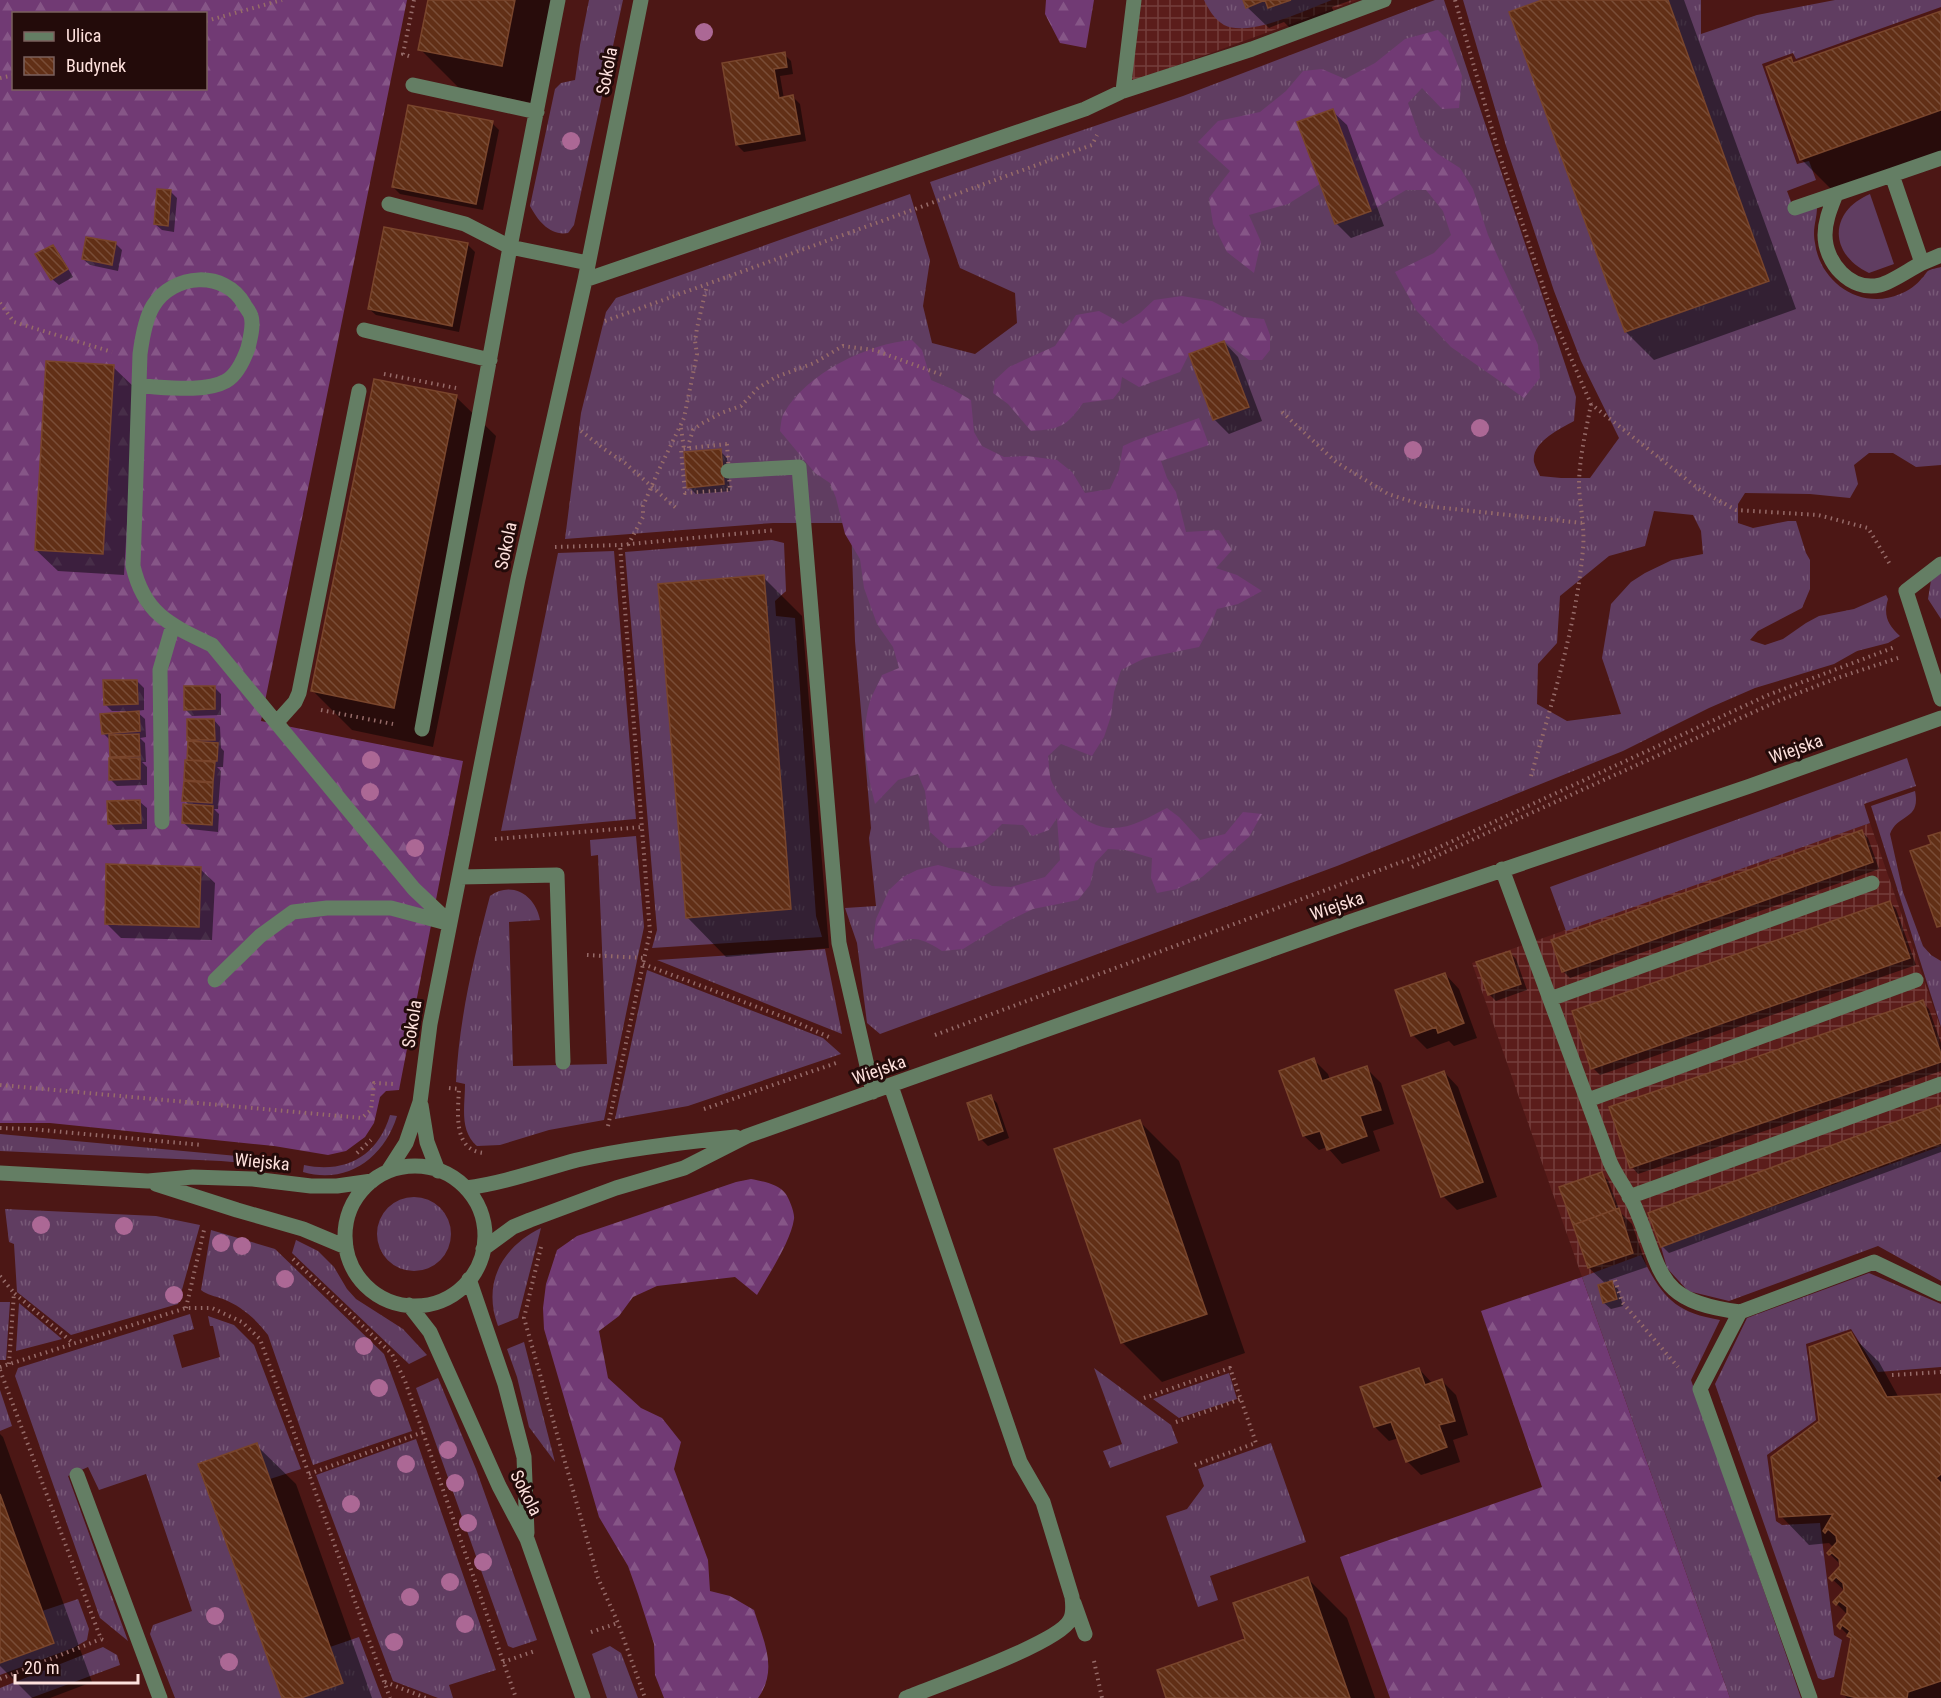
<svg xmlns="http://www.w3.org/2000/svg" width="1941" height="1698" viewBox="0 0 1941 1698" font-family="'Roboto Condensed',sans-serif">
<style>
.industrial{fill:url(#industrial-grid)}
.grass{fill:url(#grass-tufts);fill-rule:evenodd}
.forest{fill:url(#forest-firs);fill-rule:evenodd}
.green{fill:#603d61}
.shadow{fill:#0007}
.building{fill:url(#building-back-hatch);stroke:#79452c;stroke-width:1.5}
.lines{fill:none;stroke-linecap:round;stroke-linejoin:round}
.path{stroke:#966b69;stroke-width:4;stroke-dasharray:1.5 4.5;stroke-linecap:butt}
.minor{stroke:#647e64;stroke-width:15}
.tree{fill:#ac6895}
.labels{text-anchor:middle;stroke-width:6;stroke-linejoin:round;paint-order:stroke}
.street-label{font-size:18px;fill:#fee1dd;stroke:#230b0a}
</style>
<defs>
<pattern id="industrial-grid" width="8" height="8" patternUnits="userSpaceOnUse" patternTransform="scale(1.5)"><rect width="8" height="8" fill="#5b1d1b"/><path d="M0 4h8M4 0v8" fill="none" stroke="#743e3c"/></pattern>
<pattern id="grass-tufts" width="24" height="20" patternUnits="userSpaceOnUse" patternTransform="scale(1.5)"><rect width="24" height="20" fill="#603d61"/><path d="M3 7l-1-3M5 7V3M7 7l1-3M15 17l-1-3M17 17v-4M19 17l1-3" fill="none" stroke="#785977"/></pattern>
<pattern id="forest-firs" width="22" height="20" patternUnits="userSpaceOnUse" patternTransform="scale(1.5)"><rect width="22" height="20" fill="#713a74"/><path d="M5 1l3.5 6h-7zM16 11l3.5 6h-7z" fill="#865687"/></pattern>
<pattern id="building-back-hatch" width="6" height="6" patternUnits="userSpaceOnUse" patternTransform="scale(1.5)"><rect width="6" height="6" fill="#612f16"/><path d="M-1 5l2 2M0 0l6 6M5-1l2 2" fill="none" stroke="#794d37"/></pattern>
</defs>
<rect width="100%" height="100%" fill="#4c1715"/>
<path class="industrial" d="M1140,0h217l-226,82z
M1870,823l71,206v117l-359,131 -110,-314z"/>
<path class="grass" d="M589,0h34l-49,225 -6,8c-18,3 -30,-12 -38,-27l25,-117 6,-6 14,-3 5,-35z
M1204,0h39l3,8 19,-8 3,8 23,-8h41c-24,9 -83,38 -108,25 -10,-6 -15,-15 -20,-25z
M1435,0h9l132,397 -2,24c-14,8 -43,21 -40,41 1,4 4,9 6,14l21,2h29l29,-40 -38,-77 -27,-70 -48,-145 -43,-146h238v34l56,-19 78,-15h106v7l-145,52 -3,-6 -31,11 35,100 12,-3 7,19 -29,11 8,21 22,-5c0,13 -5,21 -2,36 5,40 47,68 85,51 8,-3 17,-9 22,-16 2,-1 4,-6 6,-7 3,-2 9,-3 13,-4v198l-25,2 -23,-14h-24l-15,12 4,19 -8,14 -40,-4 -65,-1 -7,11v19l15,5 35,-7h8l10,32 4,7v29l-8,19 -44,23 -8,9 15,5 18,-6 23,-16 13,-7 35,-7 32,-14 2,4c-5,17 0,26 12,37l-12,7 -31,8 -23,13 -79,24 -46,20 -86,43 -286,115 -457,168 -13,-11 -10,-80 -12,-35 31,-2 -7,-68 2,-10 -2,-24 -14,-163 -4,-118h-78l-208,16 16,-126 25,-101 10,-14 294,-104 20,66 -7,46 9,37 43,11 42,-31 -2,-30 -55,-25 -30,-86 253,-86zM1654,511l39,4 8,16 2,23 -31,6 -27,13 -14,9 -20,22 -9,54 19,56 -54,7 -30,-17 1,-40 19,-21 3,-47 49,-40 36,-10z
M772,540l12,3 2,48 -11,10 1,15 19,2 21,298 6,21 -170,11 5,-18 -32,-378z
M614,551l22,268 -135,12 57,-278z
M1941,571v48l-13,-20 3,-19z
M1907,758l9,28 -52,18 6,19 -304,108 -16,-44z
M1915,791c6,30 -17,22 -25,43l13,58 20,54 8,9 10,6v66l-70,-221z
M636,836l8,91 -40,193 -55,10 -49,15 -23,1c-18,-16 -12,-39 -12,-62l-9,-2c3,-63 18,-125 34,-186 22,-16 46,0 50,24l-31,2 4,144 94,-2 -9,-209 -7,1 -1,-16z
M825,949l17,85 -185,-74z
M647,970l176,68 18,16 -153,52 -73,13z
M390,1115l7,1c-13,42 -50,69 -94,56l1,-7c41,9 74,-9 86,-50z
M0,1134l280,26 -2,6 -57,-5 -221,-10z
M1941,1146v135l-63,-35 -149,55 -41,-10 -21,-23 -6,-21z
M377 1234a37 37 0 1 1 74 0a37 37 0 1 1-74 0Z
M5,1209l151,7 44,9 -22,79 -107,31 -54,-43 -3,-48 -5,-2z
M541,1228l-23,90 -20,8c-16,-43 4,-79 43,-98z
M211,1230l64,19 109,105 28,77 -99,34 -45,-130c-12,-16 -27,-29 -45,-36 -8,-3 -16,-4 -22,-9z
M296,1240l22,11 16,16 13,22 9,10 47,30 24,26 -18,9 -117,-111z
M1641,1255c21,41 32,57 79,65l-29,60 110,318h-71l-148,-421z
M1869,1273l72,31v63l-63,5 -27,-43 -45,15 10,76 -49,35 9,66 6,4 38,-2 14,112 8,5 -8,37 -11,3 -5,-2 -103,-294 32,-66z
M0,1302h10l-4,58h-6z
M19,1303l43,36 -46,12z
M190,1314l4,15 -21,6 9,33 38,-11 -7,-31h-3l-2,-10 26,9 20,20 47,124 -31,10 -72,-14 84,233h-107l-25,-64 3,-9 39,-14 -46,-137 -47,16 -11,-23 -20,9 60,165 -28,-23 -85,-242 3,-8z
M524,1342l31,120 -26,-35 -12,-50 -10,-28z
M1094,1368l77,57 7,18 -68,25 -7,-17 19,-7z
M1229,1373l8,26 -58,19 -26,-19z
M438,1378l38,91 61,171 -24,8 -5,-2 -92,-258z
M0,1390l12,36 -12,5z
M416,1439l80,231 -47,15 4,13h-15l-45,-17 -77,-206z
M1271,1443l35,99 -96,34 8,24 -20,7 -32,-91 21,-7 17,-23 -6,-17z
M78,1599l11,30 -2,11 -14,8 -73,27v-12l42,-52z
M359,1637l23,61h-81l41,-15 -12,-36z
M610,1646l11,7 17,45h-31l-15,-44z
M103,1647l14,8 3,10 -89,33h-31v-10z"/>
<path class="forest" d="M0,0h407l-146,721 202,40 -64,329 -13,1 -6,6 -6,26 -9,14 -19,14 -18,4 -54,-9 -224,-23h-50zM14,14h192v74h-192z
M1046,0h48l-8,48 -26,-5 -15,-29z
M1438,30l10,10 14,36 -3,32 -17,1 -20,-21 -14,15 12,34 18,17 22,14 13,21 15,46 50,110 2,33 -16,20 -73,-51 -35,-37 -21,-38 39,-19 17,-18 -8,-24 -17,-21h-20l-35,21 -38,-102 -13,75 -32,20 -39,11 12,27 -7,31 -27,-21 -14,-28 -4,-26 21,-27 -32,-29 20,-21 42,-9 26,-21 17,-20 19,-2 23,10 30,-16 30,-24z
M1182,296l30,5 31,16 21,2 6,16v15l-8,10h-13l-25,-19 -35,13 -9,18 -41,15 -17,-10 -2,13 -7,9 -30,4c-17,24 -23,26 -52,28l-23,-27 -15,-11 2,-13 14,-13 46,-21 21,-31 23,-4 24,13 17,-11 14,-13z
M912,340l10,10 9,30 21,9 19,11 3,32 8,14 22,11 23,-1 30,4 15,12 13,21 25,-4 9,-19 4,-24 11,-5 65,-23 10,27 -48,16 6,17 9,14 10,40 33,-2 13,20 -16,18 21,7 25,16 -24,13 -21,5 -6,16 -12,22 -54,11 -24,12 -7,22 -3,24 -7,21 -12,19 -31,-12 -13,12c1,8 1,17 3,24 8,21 35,47 59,48 21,1 39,-11 57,-20l12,9 21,23 25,-6 18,-22 19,2 -13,23 -47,40 -25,12 -20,4 -6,-15 1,-20 -27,-8 -17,-1 -13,14 -5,22 -12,15 -45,9 -25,12 -45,28 -21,2c-34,-22 -33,-8 -67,-2l-2,-8 3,-22 13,-29 14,-13 14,-7 21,-5 30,8 24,13 19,1 34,-10 15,-17 -3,-42 -8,12 -17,6 -9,-11 -21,-1c-22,23 -22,23 -54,24l-18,-16 -5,-41 -7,-17 -20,6 -23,24c-8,-31 -15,-71 -5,-103 3,-8 8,-17 12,-26l17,-7 -6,-21 -16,-23 -13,-36 -4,-29 -15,-25 -9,-36 -6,-15 -15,-10 -35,-42c1,-6 1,-13 4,-18 22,-39 84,-70 128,-73z
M751,1179c10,2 27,5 34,14 4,5 10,20 9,26 -3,22 -26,57 -37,76l-22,-18 -78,9 -24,11 -14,19 -20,15 9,47 33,30 21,10 19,24 -7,27 34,91 2,31 20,5 24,14c9,30 25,59 4,88h-94l-9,-23 -1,-31 -16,-50 -10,-28 -29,-49 -55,-188 -1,-21 3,-24 11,-34 20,-14 159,-54z
M1582,1277l148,421h-340l-50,-141 202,-70 -61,-176z"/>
<path class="green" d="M1870,194l24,70 -25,9c-40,-19 -41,-61 1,-79z"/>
<path class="shadow" d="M430,0h132l-21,105 -82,-17 -39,-39z
M1244,0h108l-20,7 2,6 -43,16 -7,-7 -15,6 -22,-21z
M1546,0h138l112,309 -142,51 -28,-28z
M1941,12v151l-101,35 -39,-39 -10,-100 5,5z
M784,54l7,7 2,13 -13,2 4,23 9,-2 7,7 6,37 -62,11 -7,-7 -13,-81z
M1332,111l15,14 37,101 -33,12 -15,-15z
M492,123l7,7 -16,80 -83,-16 -7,-7z
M170,191l7,7 -3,34 -12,-2 -7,-6z
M385,229l83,16 7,7 -16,80 -83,-17 -7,-6z
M115,243l7,7 -4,21 -28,-6 -7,-6z
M52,247l7,6 14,24 -14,8 -7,-6z
M1224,342l14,15 24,64 -33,13 -15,-15z
M113,367l22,21 -11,187 -66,-4 -22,-21z
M456,397l40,39 -63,311 -81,-17 -39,-39z
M720,451l7,7 3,33 -34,3 -7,-7z
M763,577l39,39 27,332 -103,9 -39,-40z
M137,681l7,7v22l-8,1 9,8 1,18 -6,1 5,5 1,19h-4l5,5v18l-30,1 -7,-7 5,-19 -4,-4v-15l-8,-8 23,-20v-2h-14l-7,-7z
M214,687l7,7v21l-29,1 -7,-7z
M214,720l6,7 1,21 3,3 -1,16h-6l4,4 -3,38h-4l5,5 -1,18 -28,-3 -7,-7 6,-17 -5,-5 5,-57h4l-4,-4z
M140,802l7,6v21l-31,1 -6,-7z
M1861,831l7,7 11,31 -309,109 -7,-7z
M200,869l15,14 -3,57 -91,-2 -15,-15z
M1890,902l6,7 20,56 -316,110 -7,-7z
M1509,952l7,7 11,31 -31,11 -7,-7z
M1445,974l14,15 18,49 -23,8 -5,-5 -22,8 -14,-14z
M1922,1002l7,7 12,34v28l-303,103 -6,-7z
M1314,1060l14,14 2,6 36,-12 15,15 13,41 -21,7 7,20 -38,13 -15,-17 -8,3 -15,-14z
M1444,1072l14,15 39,110 -40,13 -14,-14z
M990,1096l7,7 12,35 -21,8 -7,-7z
M1941,1107v45l-272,101 -7,-7z
M1140,1122l39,39 66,192 -83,29 -40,-40z
M1601,1174l7,6 12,32 12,12 15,43 -38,13 9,9 5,17 -12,3 -7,-6 -4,-17 6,-2 -17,-16 -15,-44z
M1850,1334l29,28 20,36 42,-2v302h-94l-4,-4 10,-54 -14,-14 8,-12 -12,-12 10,-11 -14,-13 11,-12 -13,-13 5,-5 -5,-5 -20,2 -28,-29 40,-94z
M1419,1369l14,15 9,-3 14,14 12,40 -15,5 7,22 -39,13 -14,-14 -8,-23 -10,3 -14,-14z
M0,1434l3,3 89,245 -42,16h-18l-32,-32z
M256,1445l40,39 76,214h-89z
M1307,1578l40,40 28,80h-207l79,-58z"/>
<path class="building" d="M428,0h87l-13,66 -84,-16z
M1243,0h48l-23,8 -3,-8 -19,8z
M1542,0h126l101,281 -144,51 -116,-320z
M1941,11v99l-141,50 -34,-93 25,-10 2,6z
M785,52l2,15 -13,2 5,29 14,-3 7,39 -64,11 -14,-82z
M408,105l85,16 -17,83 -84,-17z
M1333,109l38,102 -36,13 -38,-102z
M157,189l14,1 -3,36 -14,-2z
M384,227l84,16 -16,83 -84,-17z
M86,237l30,5 -4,23 -30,-6z
M53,245l15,24 -17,11 -16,-26z
M1224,341l25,66 -36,13 -24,-66z
M46,361l68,4 -11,189 -68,-4z
M374,379l83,16 -63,313 -83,-17z
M721,449l3,35 -37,4 -3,-36z
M764,575l27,334 -105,9 -28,-334z
M103,680h34l1,24 -34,1z
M184,686h31v23l-31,1z
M139,711l1,20 -38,3 -2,-20z
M187,719h27l1,21h-28z
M139,734l1,22 -30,1 -1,-22z
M188,741l30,2 -1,18 -30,-1z
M109,758h31v21l-31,1z
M185,760l30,2 -2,20 -29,-2z
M184,781l29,2 -1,20 -30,-2z
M140,800l1,23 -33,1 -1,-23z
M183,804l30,2 -1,19 -30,-2z
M1862,830l11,32 -311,110 -11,-32z
M1941,832v94l-4,1 -27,-76 21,-7 -3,-8z
M106,864l95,3 -2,60 -94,-3z
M1890,901l20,57 -319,111 -19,-58z
M1510,951l11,33 -33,11 -12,-33z
M1445,973l19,50 -26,10 -2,-6 -25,9 -16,-46z
M1923,1000l18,54v8l-311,106 -21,-61z
M1314,1058l8,23 45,-15 14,44 -21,6 7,20 -40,14 -7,-19 -17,5 -24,-65z
M1444,1071l39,111 -42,15 -39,-111z
M991,1095l12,36 -24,9 -12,-37z
M1941,1105v38l-280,104 -13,-34z
M1140,1120l67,194 -86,29 -67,-194z
M1602,1172l14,37 -43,16 -14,-38z
M1619,1208l14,45 -45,15 -15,-43z
M1612,1281l5,18 -14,4 -5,-18z
M1851,1332l36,65 54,-3v80l-5,4 5,5v198l-33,11 -1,6h-50l-16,-4 10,-56 -4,-2 3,-5 -8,-6 -2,4 -3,-3 10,-13v-6l-8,-6 -3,4 -3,-3 11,-12 -1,-7 -7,-6 -4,4 -3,-3 11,-12 -1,-7 -7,-6 -3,2 -2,-2 10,-11 -1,-6 -8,-7 -3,4 -2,-2 10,-17 -54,3 -8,-60 48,-36 -10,-74z
M1419,1368l6,17 17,-6 13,42 -16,4 8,22 -41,15 -15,-40 -17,5 -14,-40z
M257,1443l86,240 -42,15h-19l-84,-234z
M0,1494l54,149 -54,20z
M1308,1577l42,121h-184l-9,-28 88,-31 -12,-36z"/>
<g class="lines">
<path class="path" d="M1455,0l43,150 56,169 37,85 109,86 36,20 82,5 50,13 23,38
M206,21l76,-21
M409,56l-6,-2 11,-54
M0,78l14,-3
M0,303l14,19 98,30
M605,321l487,-176 5,-10
M384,374l72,14
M1282,412l54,50 52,32 38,12 156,17
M681,428l3,21
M581,431l23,18 21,14 51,45
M727,444l3,46 -45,3 -4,-44z
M689,448v-5l4,-13 8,-6 20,-11 20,-7 17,-18 18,-11 38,-14 29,-17 31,4 71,26
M628,545l15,-28v-11l13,-30 28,-58 13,-64 -2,-13 2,-13 10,-43
M555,547l65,-2 156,-15
M321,710l72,14
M1531,776c21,-74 45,-149 52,-227 2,-21 -3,-43 -4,-63 0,-28 7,-55 12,-82
M495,839l147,-12
M1412,867l366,-166 59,-23 61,-20
M587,955l57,3
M643,964l146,55 40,18
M935,1035l496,-184 337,-156 127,-48
M0,1085l362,33 9,-8 3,-27 20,1
M449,1088l10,1c-1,23 -7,63 27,64
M704,1109l132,-46
M608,1126l42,-194 -30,-387
M0,1128l31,1 171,16
M357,1153l14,-13
M541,1247l-17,71 74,260 20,45 27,75
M293,1259l99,95 13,27 111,317
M0,1276l14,17
M1615,1280l7,22 56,65
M186,1308l18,-78
M9,1364l5,-71 60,51
M0,1367l186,-59h26l30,14 18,17 130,359
M0,1370l101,269 6,3
M1892,1375l49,-3
M1144,1398l86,-30 26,75 -64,23
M1176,1422l65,-23
M309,1474l114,-42
M591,1632l27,-9
M1094,1661l8,37
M503,1662l32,-11
M0,1679l101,-40
M385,1682l41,16"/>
<path class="minor" d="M558,0l-48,247 78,16
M413,85l124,27
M1123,91l11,-91
M1941,158l-49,17 30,88 19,-8
M1836,194c-5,13 -11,26 -11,41 0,27 25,57 55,50 12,-3 30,-16 42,-22
M389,204l76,20 45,23 -88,482
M1795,208l97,-33
M585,280l500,-171 38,-18 129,-42 132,-49
M364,330l126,30
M140,386c24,1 65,7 86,-5 11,-6 18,-22 22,-33 2,-9 6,-23 3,-32 -1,-4 -5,-8 -7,-12 -19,-34 -71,-31 -91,2 -8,13 -11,33 -13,48l-7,212c11,48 37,59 79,79l202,244 36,34
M728,471l71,-4 40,476 34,149
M1941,564l-35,27 35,108
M277,722l18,-20 4,-9 60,-302
M162,822l-2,-152 13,-45
M1502,869l108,293c7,16 18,29 25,45 29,68 20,94 105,105
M460,877l97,-2 6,187
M215,980l45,-44 33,-24 34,-4h64l56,15
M1550,999l322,-116
M891,1086l129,376 23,40 29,95c1,8 2,16 -2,23 -11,23 -135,66 -164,78
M1588,1100l328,-120
M421,1105l6,37 11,29
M345 1236a70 70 0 1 1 140 0a70 70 0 1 1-140 0Z
M388,1171l18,-28 14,-41 10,-78 88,-445 67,-299 56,-280
M0,1173l148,8 45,-4 60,2 58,7h26l35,-5
M156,1184l81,26 66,19 43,18
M466,1188c38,-5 74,-18 111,-28 52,-12 106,-18 159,-23
M1629,1197l312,-113
M483,1249l30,-22 17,-7 86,-32 68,-20 63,-32 605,-215 398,-135 191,-68
M469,1279l36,105 19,73 3,76
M409,1305l21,27 69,154 28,53 56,159
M77,1475l83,223
M1074,1603l11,31
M1810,1698l-110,-309 40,-77 134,-50 67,32"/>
</g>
<g class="tree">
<circle cx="704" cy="32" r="9"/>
<circle cx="571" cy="141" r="9"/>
<circle cx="1480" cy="428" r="9"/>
<circle cx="1413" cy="450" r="9"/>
<circle cx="371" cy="760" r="9"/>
<circle cx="370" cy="792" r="9"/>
<circle cx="415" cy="848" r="9"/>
<circle cx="41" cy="1225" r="9"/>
<circle cx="124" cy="1226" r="9"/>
<circle cx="221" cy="1243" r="9"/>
<circle cx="242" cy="1246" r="9"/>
<circle cx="285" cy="1279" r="9"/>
<circle cx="174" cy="1295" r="9"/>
<circle cx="364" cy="1346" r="9"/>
<circle cx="379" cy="1388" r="9"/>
<circle cx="448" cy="1450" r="9"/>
<circle cx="406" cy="1464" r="9"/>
<circle cx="455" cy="1483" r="9"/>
<circle cx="351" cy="1504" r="9"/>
<circle cx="468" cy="1523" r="9"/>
<circle cx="483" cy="1562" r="9"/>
<circle cx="450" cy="1582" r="9"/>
<circle cx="410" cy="1597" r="9"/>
<circle cx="215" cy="1616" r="9"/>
<circle cx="465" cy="1624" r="9"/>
<circle cx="394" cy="1642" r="9"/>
<circle cx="229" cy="1662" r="9"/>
</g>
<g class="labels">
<g class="street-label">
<text transform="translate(607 71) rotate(-79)" y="6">Sokola</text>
<text transform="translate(506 546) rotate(-78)" y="6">Sokola</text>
<text transform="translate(1796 749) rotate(-20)" y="6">Wiejska</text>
<text transform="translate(1337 906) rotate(-19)" y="6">Wiejska</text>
<text transform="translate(412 1024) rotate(-81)" y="6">Sokola</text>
<text transform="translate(879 1070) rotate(-20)" y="6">Wiejska</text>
<text transform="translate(262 1162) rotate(5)" y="6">Wiejska</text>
<text transform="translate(526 1493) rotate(63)" y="6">Sokola</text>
</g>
</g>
<rect x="12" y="12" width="195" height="78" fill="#230b0a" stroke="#7b615e" stroke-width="1.5"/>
<rect x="24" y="32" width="30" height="9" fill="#647e64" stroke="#7b615e" stroke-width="1.5"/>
<text x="66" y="42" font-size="18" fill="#fee1dd">Ulica</text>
<rect x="24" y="57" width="30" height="18" fill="url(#building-back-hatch)" stroke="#7b615e" stroke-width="1.5"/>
<text x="66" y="72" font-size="18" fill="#fee1dd">Budynek</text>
<path d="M15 1674v9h123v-9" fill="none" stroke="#fee1dd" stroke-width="3"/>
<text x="24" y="1674" font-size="18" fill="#fee1dd" stroke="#230b0a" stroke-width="4.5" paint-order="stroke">20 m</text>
</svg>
